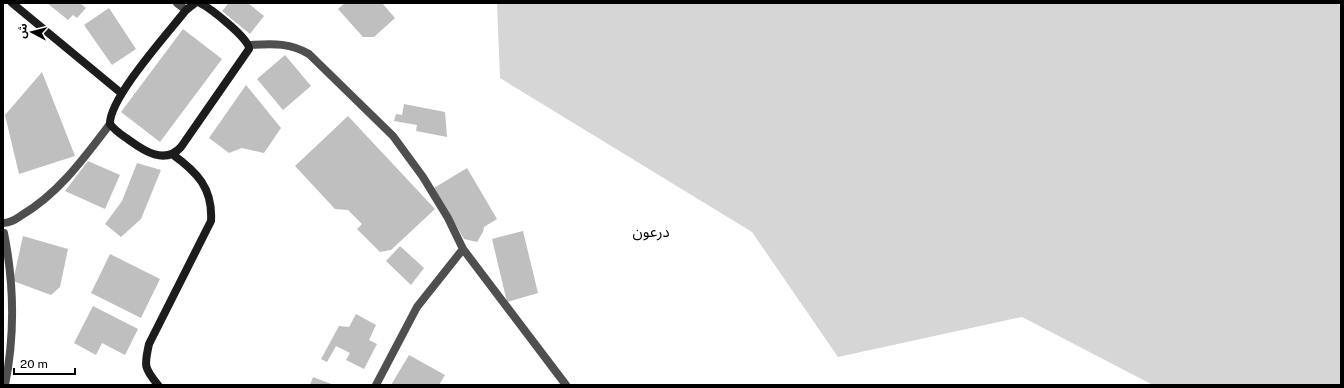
<svg xmlns="http://www.w3.org/2000/svg" width="1344" height="388" viewBox="0 0 1344 388" font-family="'Public Sans','Noto Sans Arabic',sans-serif">
<style>
.green{fill:#d6d6d6}
.building{fill:#bfbfbf}
.lines{fill:none;stroke-linecap:round;stroke-linejoin:round}
.street{stroke:#4f4f4f;stroke-width:8}
.secondary{stroke:#1c1c1c;stroke-width:8}
.labels{text-anchor:middle;stroke-width:3.5;stroke-linejoin:round;paint-order:stroke}
.quarter-label{font-size:15px;fill:#000;stroke:#fff}
</style>
<rect width="100%" height="100%" fill="#fff"/>
<path class="green" d="M497,3h840l4,3v379h-188l-131,-68 -184,40 -86,-125 -252,-154z"/>
<path class="building" d="M47,3h33l6,5 -9,10 -4,-3 -5,5z
M229,3h19l16,13 -14,18 -28,-23z
M345,3h37l13,15 -21,19h-11l-25,-28z
M109,8l27,41 -24,16 -28,-40z
M183,29l39,30 -62,83 -39,-30z
M285,55l26,31 -28,24 -26,-31z
M42,72l33,84 -56,18 -14,-59z
M246,85l35,43 -17,25 -22,-5 -13,5 -20,-15z
M404,104l41,8 2,25 -31,-6 1,-6 -23,-4 2,-7 6,1z
M348,116l87,93 -44,41 -11,2 -23,-23 5,-5 -14,-14 -13,-1 -40,-43z
M88,161l32,14 -15,34 -40,-18z
M137,163l24,7 -20,49 -20,18 -16,-13 17,-23z
M467,168l30,51 -13,8 -1,5 -6,10 -13,-3 -30,-51z
M523,231l15,62 -31,9 -15,-63z
M23,236l45,13 -8,38 -9,8 -38,-14z
M400,246l24,22 -13,17 -25,-24z
M110,254l50,25 -19,39 -50,-25z
M93,306l45,23 -13,26 -23,-12 -6,12 -22,-12z
M356,314l20,11 -7,15 8,4 -13,25 -18,-9 4,-7 -14,-7 -9,16 -6,-3 18,-33 10,1z
M409,355l36,20 -6,10h-48z
M313,377l21,8h-24z"/>
<g class="lines">
<path class="street" d="M177,3l9,7
M249,45c22,-1 40,-3 60,9l84,82 30,41 25,41 15,31 103,136
M3,223c8,0 13,-4 19,-8 37,-22 62,-57 88,-91
M4,233c10,50 11,102 1,152
M376,385l41,-78 46,-58"/>
<path class="secondary" d="M12,3l109,90
M195,3l-9,7c-17,22 -77,88 -76,114 5,7 12,11 19,16 15,11 36,25 52,7l68,-98c1,-10 -39,-41 -49,-46
M158,385c-14,-17 -14,-19 -9,-41l62,-123c2,-33 -14,-49 -39,-67"/>
</g>
<g class="labels">
<g class="quarter-label">
<text x="651" y="237">درعون</text>
</g>
</g>
<rect width="1344" height="388" fill="none" stroke="#000000" stroke-width="8"/>
<g transform="translate(32 32) rotate(277)" stroke="#ffffff" stroke-width="3" paint-order="stroke">
<path d="M0-3L7 15L0 10L-7 15Z" fill="#000000"/>
<text y="-6" font-size="11" font-weight="bold" text-anchor="middle" fill="#000000">ش</text>
</g>
<path d="M14 368v6h61v-6" fill="none" stroke="#000000" stroke-width="2"/>
<text x="20" y="368" font-size="12" fill="#000000" stroke="#ffffff" stroke-width="3" paint-order="stroke">20 m</text>
</svg>
